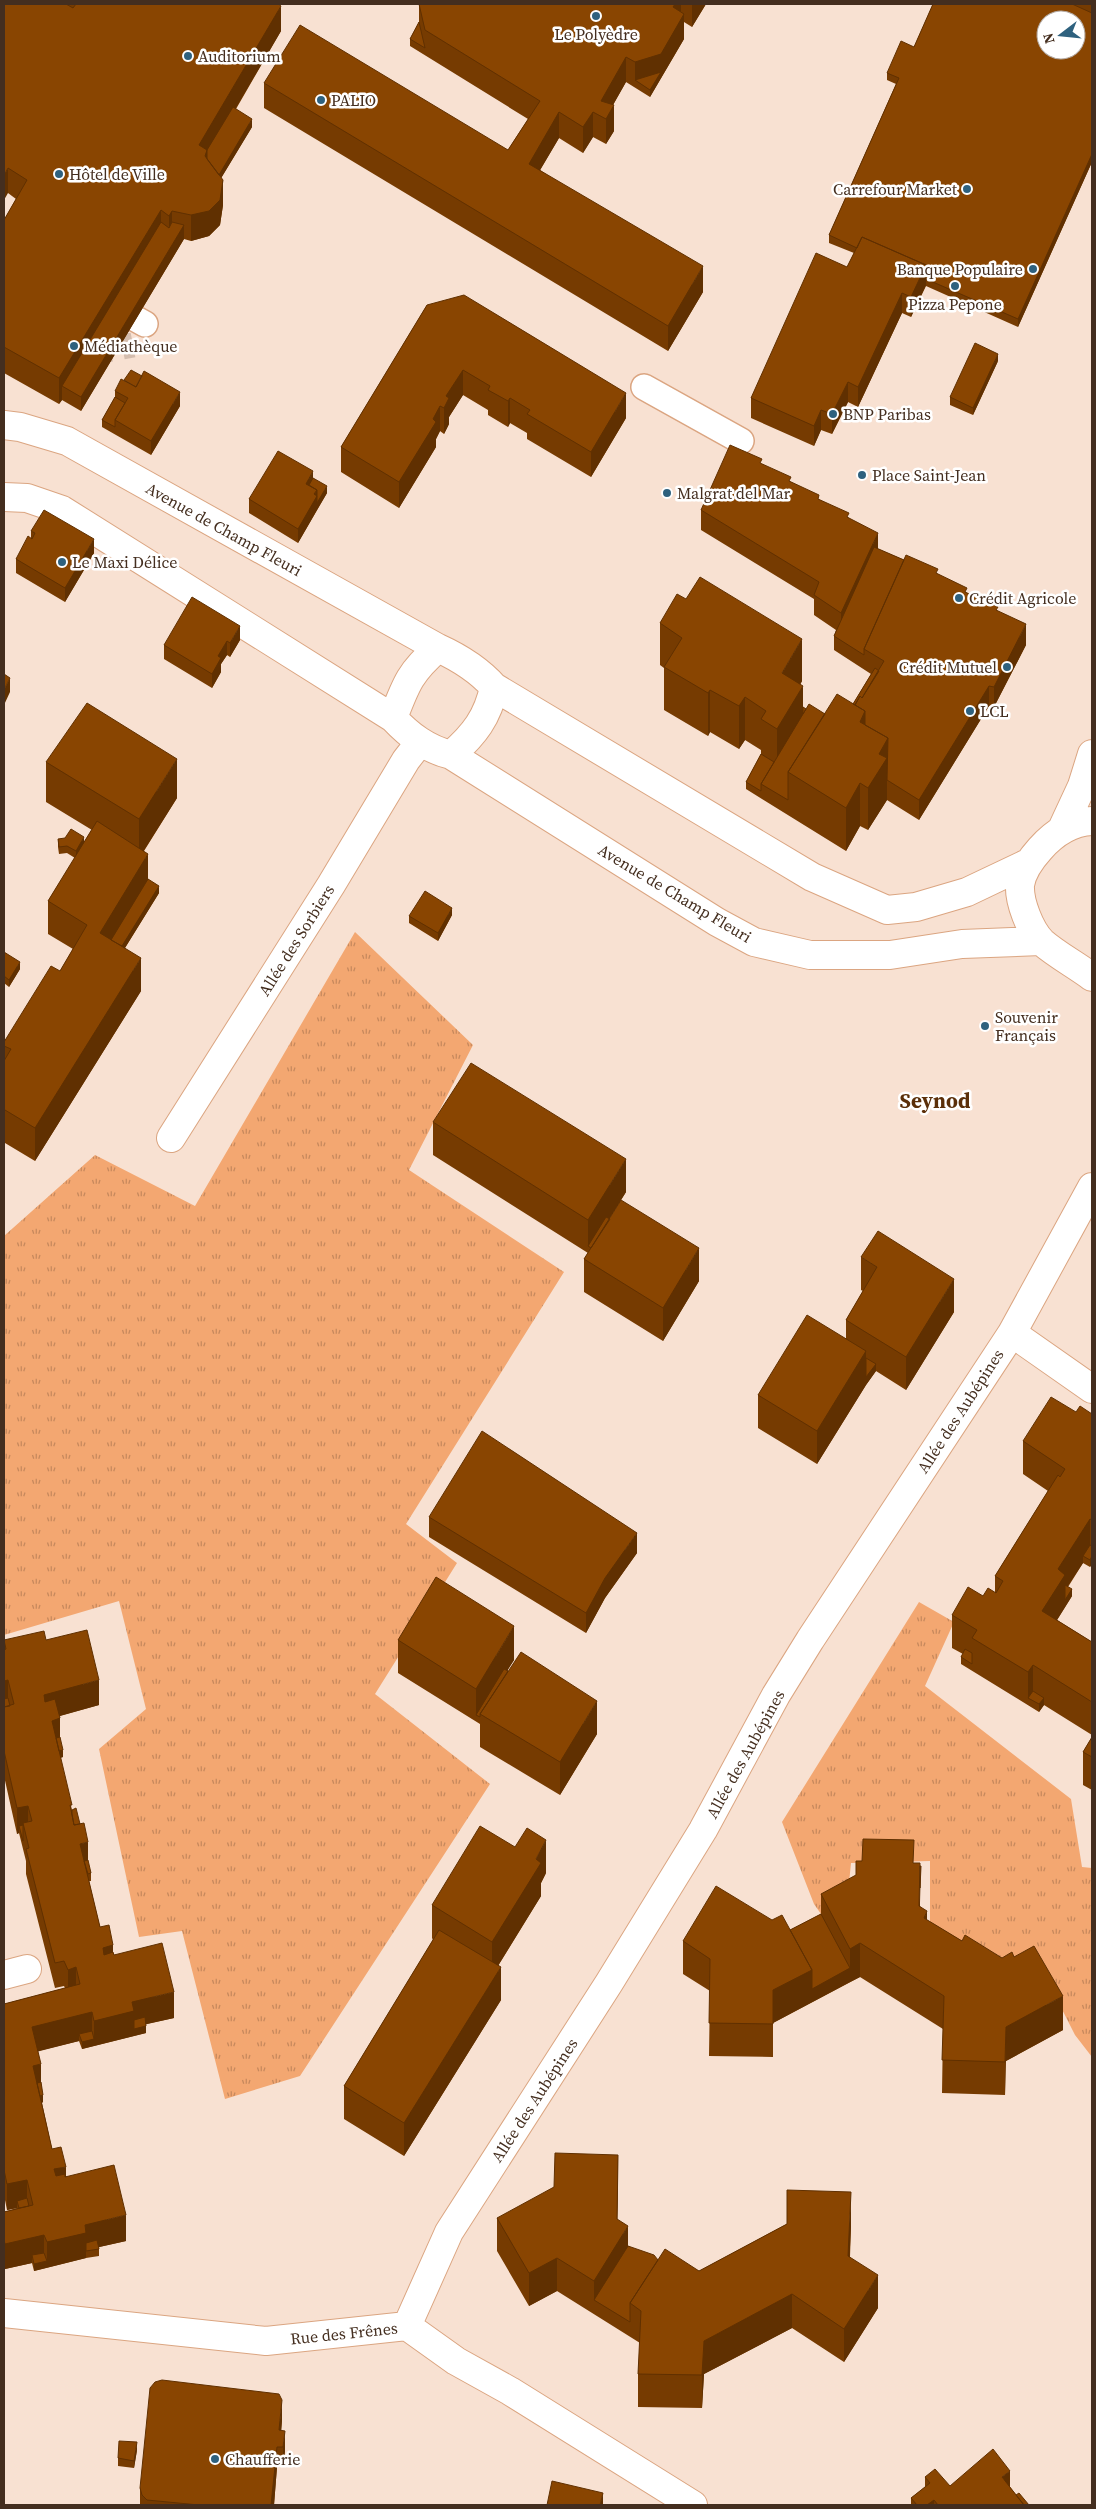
<svg xmlns="http://www.w3.org/2000/svg" width="1096" height="2509" viewBox="0 0 1096 2509" font-family="'Source Serif 4',serif">
<style>
.grass{fill:url(#grass-tufts)}
.lines{fill:none;stroke-linecap:round;stroke-linejoin:round}
.pedestrian-tunnel{stroke:#d4bdae;stroke-width:25;stroke-dasharray:25 12;stroke-linecap:butt}
.pedestrian-casing{stroke:#dba581;stroke-width:28}
.minor-casing{stroke:#dba581;stroke-width:30}
.tertiary-casing{stroke:#dba581;stroke-width:30}
.pedestrian{stroke:#fff;stroke-width:25}
.minor{stroke:#fff;stroke-width:28}
.tertiary{stroke:#fff;stroke-width:28}
.wall{fill:#763b01}
.shaded-wall{fill:#603001}
.building{fill:#894501;stroke:#603001;fill-rule:evenodd}
.poi-dot{fill:#2e617e;stroke:#fff;stroke-width:2}
.labels{text-anchor:middle;stroke-width:5;stroke-linejoin:round;paint-order:stroke}
.poi-label{font-size:16px;fill:#442e1f;stroke:#fff;text-anchor:start}
.street-label{font-size:16px;fill:#442e1f;stroke:#fff}
.district-label{font-size:21px;font-weight:bold;fill:#5b2f09;stroke:#fff}
</style>
<defs>
<pattern id="grass-tufts" width="24" height="20" patternUnits="userSpaceOnUse" patternTransform="scale(1.25)"><rect width="24" height="20" fill="#f3a771"/><path d="M3 7l-1-3M5 7V3M7 7l1-3M15 17l-1-3M17 17v-4M19 17l1-3" fill="none" stroke="#c6885c"/></pattern>
</defs>
<rect width="100%" height="100%" fill="#f8e1d2"/>
<path class="grass" d="M355,932l118,113 -64,125 155,102 -158,252 51,39 -82,131 115,90 -190,292 -75,23 -43,-168 -43,6 -40,-188 47,-40 -27,-108 -115,34v-399l91,-81 100,51z
M919,1602l35,20 -29,64 146,113 11,68 10,1v189l-17,-22 -39,-77 -34,22 -72,-45v-74l-79,2 -4,40 -26,11 -7,-10 -32,-82z"/>
<g class="lines">
<path class="pedestrian-tunnel" d="M86,354l47,-9"/>
<g class="pedestrian-casing">
<path id="pedestrian" d="M136,319l9,5
M644,387l97,54"/>
</g>
<g class="minor-casing">
<path id="minor" d="M171,1138l160,-253 75,-125 14,-18
M1012,1333l80,56
M4,1975l23,-6
M4,2313l262,28 141,-15 49,35 54,30 183,114
M407,2326l42,-94 160,-249 94,-153 73,-135 34,-55 202,-307 80,-146"/>
</g>
<g class="tertiary-casing">
<path id="tertiary" d="M4,425l16,2 47,14 371,207
M4,497l23,1 35,12 331,208
M494,687c-6,30 -20,48 -43,68 -24,-6 -41,-19 -58,-37 13,-34 17,-46 45,-70 22,10 40,21 56,39l318,190 75,33 29,-3 51,-15 61,-29
M451,755l266,167 37,20 56,13h80l72,-11 79,-3
M1092,821c-21,1 -38,12 -52,28 -9,10 -18,22 -20,36 -1,17 10,45 22,57 15,13 34,23 50,35
M1062,829l20,-43 10,-32"/>
</g>
<use href="#pedestrian" class="pedestrian"/>
<use href="#minor" class="minor"/>
<use href="#tertiary" class="tertiary"/>
</g>
<path class="wall" d="M4,4h274l3,27 -45,78 16,18 -31,51 2,27 -3,20 -11,11 -18,5 -7,-2 -103,172 -19,-11 -3,4 -55,-31v-153l12,-21 -8,-6z
M419,4h287l-14,23 -8,-5v17l-34,58 -24,-15 -13,23 1,26 -8,13 -13,-7 -10,16 -24,-15 -19,32 163,122 -35,59 -404,-243v-25l244,67 20,-31 -118,-73v-7l9,-17z
M933,4h159v158l-74,165 -92,-41 -15,31 -9,-4 -44,94 -10,-5 -16,32 -11,-4 -7,16 -63,-28v-20l96,-131 7,-14 -25,-10v-8l67,-151 -9,-4v-7l27,-26z
M427,305l199,113 -35,59 -64,-38v-6l-17,-10 -2,4 -20,-12v-5l-25,-15 -14,22v7l-5,10 -4,-3 -4,8v8l-37,61 -58,-36v-25z
M998,361l-25,54 -23,-10v-8z
M115,391l65,15 -29,49 -49,-28v-7l13,-23z
M762,464l87,54 29,31 60,25 29,19 31,18 28,34 -32,62 -5,-1 -70,114 -32,-20 -19,30 -8,-4 -14,25 -100,-62v-7l15,-28v-4l-16,-10 -6,9 -29,-17 -2,4 -44,-26v-42l-4,-3v-42l142,58 -2,4 3,22 3,2 19,5 28,-10 18,-30 -37,-24v-14l2,-6 -22,-15v-16l-113,-69v-20z
M313,478l14,15 -29,50 -49,-30v-14z
M31,531l63,22 -29,49 -49,-29v-14l15,-21z
M240,640l-10,17 -3,-2 -6,9v8l-9,16 -48,-29v-14z
M46,762l131,36 -33,53 4,28 11,14 -34,55 16,43 -106,170 -30,-18 -1,3v-104l56,-71 13,-22 -25,-15v-33l27,-43 -8,-5 -8,1 -1,-7v-8l26,3 8,-12 -46,-28z
M452,915l-14,26 -29,-18v-7z
M4,952l16,17 -11,18 -5,-4z
M433,1122l193,70 -17,27 90,62 -36,60 -79,-49v-33l4,-6 -155,-98z
M861,1257l93,55 -48,78 -30,-19 -10,14 -49,79 -59,-36v-33l88,-56v-19l17,-29 -2,-1z
M1076,1412l16,2v150l-2,3 -7,-4 -15,24 4,9 -15,24 35,22v93l-48,-30 -5,7 -78,-48v-7l2,-3 -11,-6v-33l31,-19 12,-3v-17l53,-85 -25,-17v-33z
M429,1517l208,36 -32,45 -19,35 -157,-96z
M4,1640h42l53,65 -40,11 1,21 3,20 -3,1 12,52 19,63v8h-2l11,46 14,28 60,63 -28,6v9l-64,16 -3,-8 -41,10 5,51 -1,1 10,46 14,27 60,65 -27,6v9l-13,2 -52,13 -2,-8 -27,6 -1,-3v-54l13,-4 -10,2 -3,-15v-191l61,-16 -1,-2 -9,2 -29,-114v-13l-7,-28 -2,1 -13,-58z
M398,1640l116,20 -7,10 90,64 -37,61 -80,-48v-23l-82,-51z
M1092,1737v53l-9,-5v-33z
M914,1863l6,43 7,14 35,21 40,17 12,-1 49,73 -57,31 -1,34 -63,-2 1,-64 -83,-52 -87,46v34l-64,-1 1,-65 -27,-17v-33l89,-21 18,10 31,-16v-20z
M546,1873l-5,10v13l-43,70 3,34 -97,156 -60,-37v-33l89,-146 -1,-2v-33z
M618,2188l-1,32 11,26 30,14 41,11 88,-47v-34l64,36 -1,31 28,51 -34,54 -52,-34 -88,46 -2,34 -64,-1v-33l2,-31 -83,-52 -28,15 -32,-55v-33z
M282,2420l-1,11 4,20 -2,16h-6l-3,38h-134v-17z
M137,2450l-3,18 -16,-2v-8z
M925,2477l25,9 60,1 6,8 13,10h-118v-7l14,-11z"/>
<path class="shaded-wall" d="M675,4h6v16l3,-6v25l-34,58v-7l-15,-10v8v-26z
M692,4h14l-14,23z
M281,6v25l-74,126v19l-8,-31z
M626,57v25l-21,37 -4,-18z
M614,105v26l-8,13v-25z
M559,112v26l-30,51v-25z
M593,112v25l-10,16v-26z
M252,119v8l-38,63v-7z
M1092,154v8l-74,165v-8z
M8,168v25l-4,7v-25z
M223,180v25l-3,20 -11,11 -18,5v-26z
M161,210v26l-99,150v14l-3,4v-26z
M172,211v25l-3,5v-25z
M184,225v14l-103,172v-14z
M926,265v20l-15,32v-20z
M703,266v26l-35,59v-25z
M902,293v20l-44,94v-20z
M998,354v7l-25,54v-7z
M463,370v25l-14,22v7l-5,10v-26l2,-12z
M848,382v20l-16,32v-20z
M180,392v14l-29,49v-14z
M626,393v25l-35,59v-25z
M510,398v25l-2,4v-26z
M440,406v25l-4,8v8l-37,61v-26z
M821,410v20l-7,16v-20z
M313,471v14l-4,7 -3,-8z
M327,486v7l-10,17v-7z
M317,490v20l-19,33v-14z
M878,533v20l-37,80v-20z
M94,539v14l-29,49v-14z
M1026,624v21l-32,62v-20z
M240,626v14l-10,17v-14z
M802,639v42l-17,29 -3,-37z
M227,641v14l-6,9v8l-9,16v-14l6,-18z
M4,665v25l6,-12v14l-6,13z
M884,674l-19,74 -5,-26z
M803,686v36l-26,42v-35z
M989,686v20l-70,114v-20z
M710,690v42l-2,4v-43z
M745,697v43l-6,9v-43z
M888,738v43l-1,-1v20l-19,30v-42l11,-34z
M177,759v39l-38,60v-39z
M860,783v43l-14,25v-43z
M84,837v7l-8,15v-8z
M148,854v33l-48,72v-26z
M159,886v7l-49,79v-7z
M452,908v7l-14,26v-8z
M141,958v33l-106,170v-33z
M20,962v7l-11,18v-7z
M5,1110v33l-1,3v-33z
M626,1159v33l-35,56 -3,-2v-26z
M699,1248v33l-36,60v-33z
M954,1279v33l-48,78v-33z
M866,1351v34l-49,79v-33z
M876,1364v7l-10,14v-8z
M1090,1519v33l-7,4v7l-18,27 7,-1v7l-30,48v-33l16,-42z
M637,1533v20l-32,45 -19,35v-20l19,-35z
M1092,1556v8l-2,3v-7z
M514,1626v34l-35,57 -3,-2v-26z
M1033,1665v33h-5v7v-33z
M8,1680v25l-4,1v-25z
M99,1680v25l-46,13h7v26l-15,-17 -1,-32z
M1044,1698v7l-5,7v-8z
M597,1701v33l-37,61v-33z
M63,1750v7l-8,2v-7z
M28,1806v26l-5,-9v10l-4,-7v7l-2,1v-26z
M546,1840v33l-5,10v13l-58,94 9,-22v-26z
M88,1842v25l-6,2 -2,-25z
M920,1863v25l1,-22 -2,73v-33z
M927,1911v33l-3,-26z
M860,1943v34l-10,5v-33z
M100,1945h13v25l-10,3z
M76,1967v26l-8,-5v-18z
M501,1967v33l-97,156v-33z
M850,1968v14l-77,41v34v-67l39,-20z
M174,1992v26l-40,9 12,-1v7l-64,16v-7l12,-3v-18l38,-19z
M1063,1996v34l-57,31 -1,34 1,-68z
M92,2012v26l-13,-4v7l-47,12v-26z
M41,2064v26l-6,1 -2,-25z
M43,2095v7l-7,2v-7z
M618,2155l-1,89 11,-18v34l-34,40v-19z
M66,2167v25l-10,9 -2,-32z
M27,2180v26l-10,-5v7l-10,2v-26z
M851,2192v34l-3,63v-33z
M126,2215v26l-40,9v8l-52,13v-7l13,-3v-19l38,-17z
M44,2235v25l-12,-5v8l-27,6v-25z
M557,2258v33l-28,15v-33z
M878,2275v33l-34,54v-33z
M792,2294v34l-88,46 -2,34v-33l2,-34z
M282,2400v20l-2,27 -1,-17z
M285,2431v20l-2,16v-20z
M137,2442v8l-3,18v-7z
M277,2447v20l-3,38h-3z
M1010,2471v20l-8,-14z
M603,2493v12h-3z
M934,2500v5h-7z"/>
<path class="building" d="M4,4h62l7,4 3,-4h202l3,2 -82,139 8,5 -2,6 18,24 -3,20 -11,11 -18,4 -19,-4 -3,5 -8,-6 -102,168 -55,-31v-127l23,-40 -19,-12 -4,7z
M419,4h256l-2,3 11,7 -23,40 -26,8 -9,-5 -25,44 13,4 -8,14 -13,-7 -10,15 -24,-15 -30,52 174,102 -35,60 -404,-243 36,-58 208,125 32,-49 -115,-71z
M933,4h139l20,9v141l-74,165 -92,-40v-14l-64,-28 -5,11 -28,-13 70,-157 -12,-5 14,-32 13,6zM1046,20h30v30h-30z
M419,22l6,26 -15,-9z
M661,72l-11,18 -15,-10z
M233,107l19,12 -33,56 -12,-16v-9z
M161,222l8,6 3,-6 12,3 -103,172 -19,-11z
M862,237l64,28 -15,32 -9,-4 -44,94 -10,-5 -16,32 -11,-4 -7,16 -63,-28 65,-145 31,14z
M464,295l162,98 -35,59 -64,-38 3,-4 -20,-12 -2,3 -20,-11 2,-4 -27,-16 -17,26 3,2 -5,10 -4,-2 -7,13 3,3 -37,60 -58,-35 86,-142z
M975,343l23,11 -25,54 -23,-11z
M131,370l11,6 -6,11 -12,-7z
M144,371l36,21 -29,49 -36,-21 13,-22 -13,-7 6,-12 15,8z
M115,397l10,6 -10,17v7l-13,-7z
M730,445l32,14 -2,4 31,14 -2,4 30,14 -1,4 31,14 -2,4 31,16 -37,80 -27,-18 5,-13 -118,-72z
M278,451l35,20 -7,13 11,6 -3,4 3,2 -19,33 -49,-30z
M313,478l14,8 -10,17v-13l-8,-5z
M44,510l50,29 -29,49 -49,-29 12,-23 4,3 3,-6 -4,-2z
M874,547l30,13 -40,89v6l-30,-19z
M906,555l32,14 -2,4 31,15 -2,4 33,15 -2,3 30,14 -32,63 -5,-1 -70,114 -32,-20 1,-42 -23,-13v-14l-10,-6 5,-9 2,2 22,-37 -20,-12z
M700,577l102,62 -20,34 21,13 -26,43 -16,-10 5,-8 -21,-14 -6,9 -29,-16 -2,3 -44,-26 18,-29 -22,-15 17,-29 9,5z
M192,597l48,29 -10,17 -3,-2 -9,15 3,2 -9,16 -48,-29z
M875,668l4,3 -17,27 -2,-2 -5,9 -2,-1z
M4,674l6,4 -6,12z
M837,694l28,17 -5,11 28,16 -9,16 8,4 -19,30 -8,-5 -14,25 -58,-36z
M87,703l90,56 -38,60 -93,-57z
M809,704l16,10 -37,58v28l-27,-16z
M803,707l3,2 -3,5z
M761,754l13,8 -13,22v7l-15,-9z
M97,821l51,33 -48,79 41,25 -106,170 -30,-18 -1,3v-52l7,-12 -7,-3v-4l47,-76 9,5 27,-46 -39,-24z
M71,829l13,8 -8,14 -9,-5 -8,1 -1,-8 7,-1z
M148,879l11,7 -37,60 -11,-6z
M425,891l27,17 -14,25 -29,-17z
M4,952l16,10 -11,18 -5,-4z
M471,1063l155,96 -38,61 -155,-98z
M621,1200l78,48 -36,60 -79,-49z
M606,1217l4,2 -19,29 -3,-2z
M878,1231l76,48 -48,78 -60,-37 31,-53 -16,-10z
M807,1315l59,36 -49,80 -59,-36z
M866,1358l10,6 -10,13z
M1051,1397l25,15 4,-6 12,8v106l-2,-1 -32,50 7,6 -23,36 50,31v60l-59,-37 -5,7 -56,-34 5,-8 -25,-15 16,-28 15,9 5,-8 8,5 7,-12 -8,-5 63,-101 2,2 5,-8 -42,-28z
M482,1431l155,102 -32,45 -19,35 -157,-96z
M1090,1545l2,1v10l-2,4 -7,-4z
M436,1577l78,49 -38,63 -78,-49z
M1065,1585l7,4 -7,11z
M87,1630l12,50 -55,15 1,7 10,-3 5,19 -8,3 20,84h-2l4,20 10,-2 4,19 -8,2 20,83 9,-2 4,20 -10,3 1,7 9,-3 1,3 48,-12 12,49 -42,10 2,9 -40,10 -2,-9 -60,15 9,37 -8,2 19,83 9,-2 5,20 -12,2 2,7 9,-2v3l49,-12 12,50 -41,10 1,8 -39,9 -3,-7 -39,9 -1,-4v-28l29,-7 -6,-25 -20,4 -3,-14v-166l76,-20 -4,-17 -8,3 -4,-9 -9,2 -29,-114 3,-1 -6,-25 9,-2 -4,-15 -11,2 -13,-57v-44l10,-3 -6,-24 -4,1v-31l2,-1 -2,-9 40,-9 2,9z
M965,1649l7,4v11l-11,-7z
M521,1652l76,49 -37,61 -80,-48z
M504,1669l4,2 -28,43v3l-4,-2z
M1033,1691l11,7 -5,6 -11,-6z
M8,1698l2,8 -6,1v-8z
M60,1737l3,13 -4,1 -3,-13z
M1092,1737v20l-9,-5z
M76,1808l4,16 -6,1 -2,-11v-4z
M23,1825v16l-4,-15z
M480,1826l35,21 12,-19 19,12 -10,19 5,4 -49,79 -60,-37z
M863,1839l51,1 -1,23h7l-1,43 8,5 -3,7 38,23 3,-6 37,23 10,-6 2,5 20,-11 29,50 -57,31 -1,35 -63,-2 2,-64 -84,-53 -10,6 -29,-55 35,-19v-14h6z
M88,1860l3,13 -3,1 -4,-13z
M920,1866h1l-1,22z
M716,1886l56,34 10,-5 30,55 -39,20v34l-64,-1 1,-64 -27,-18z
M821,1914l29,54 -38,21v-19l-22,-40z
M439,1930l62,37 -97,156 -60,-37z
M145,2017l1,9 -12,3v-9z
M92,2031l2,8 -12,3 -3,-8z
M41,2082l2,13 -3,1 -3,-13z
M555,2153l63,2 -1,64 11,7 -34,55 -37,-23 -28,15 -32,-55 57,-31z
M787,2190l64,2 -3,64 30,19 -34,54 -52,-35 -88,47 -2,34 -64,-1 3,-63 -11,-8 35,-54 34,22 88,-47z
M27,2198l2,8 -10,2 -2,-7z
M97,2240l2,9 -13,2v-8z
M628,2246l26,9 4,5 -28,43v19l-36,-22z
M44,2253l3,8 -13,3 -2,-9z
M162,2380l117,14 3,6 -3,30 6,1 -2,16h-6l-6,58h-72l-52,-5 -5,-5 -2,-7 10,-100 5,-6z
M119,2441l18,1 -3,19 -16,-3z
M993,2449l17,22 -8,6 22,28h-86l-4,-5 -7,5h-10l-6,-7 19,-15 -5,-6 10,-8 15,17z
M552,2481l51,12 -3,12h-53z
M1019,2493l10,12h-5l-8,-10z"/>
<g class="poi-dot">
<circle cx="596" cy="16" r="5"/>
<circle cx="188" cy="56" r="5"/>
<circle cx="321" cy="100" r="5"/>
<circle cx="59" cy="174" r="5"/>
<circle cx="967" cy="189" r="5"/>
<circle cx="1033" cy="269" r="5"/>
<circle cx="955" cy="286" r="5"/>
<circle cx="74" cy="346" r="5"/>
<circle cx="833" cy="414" r="5"/>
<circle cx="862" cy="475" r="5"/>
<circle cx="667" cy="493" r="5"/>
<circle cx="62" cy="562" r="5"/>
<circle cx="959" cy="598" r="5"/>
<circle cx="1007" cy="667" r="5"/>
<circle cx="970" cy="711" r="5"/>
<circle cx="985" cy="1026" r="5"/>
<circle cx="215" cy="2459" r="5"/>
</g>
<g class="labels">
<g class="poi-label">
<text x="596" y="40" text-anchor="middle">Le Polyèdre</text>
<text x="198" y="62">Auditorium</text>
<text x="331" y="106">PALIO</text>
<text x="69" y="180">Hôtel de Ville</text>
<text x="957" y="195" text-anchor="end">Carrefour Market</text>
<text x="1023" y="275" text-anchor="end">Banque Populaire</text>
<text x="955" y="310" text-anchor="middle">Pizza Pepone</text>
<text x="84" y="352">Médiathèque</text>
<text x="843" y="420">BNP Paribas</text>
<text x="872" y="481">Place Saint-Jean</text>
<text x="677" y="499">Malgrat del Mar</text>
<text x="72" y="568">Le Maxi Délice</text>
<text x="969" y="604">Crédit Agricole</text>
<text x="997" y="673" text-anchor="end">Crédit Mutuel</text>
<text x="980" y="717">LCL</text>
<text x="995" y="1023">Souvenir<tspan x="995" dy="18">Français</tspan></text>
<text x="225" y="2465">Chaufferie</text>
</g>
<g class="street-label">
<text transform="translate(224 529) rotate(29)" y="6">Avenue de Champ Fleuri</text>
<text transform="translate(675 893) rotate(31)" y="6">Avenue de Champ Fleuri</text>
<text transform="translate(296 940) rotate(-58)" y="6">Allée des Sorbiers</text>
<text transform="translate(960 1411) rotate(-57)" y="6">Allée des Aubépines</text>
<text transform="translate(745 1754) rotate(-61)" y="6">Allée des Aubépines</text>
<text transform="translate(534 2100) rotate(-57)" y="6">Allée des Aubépines</text>
<text transform="translate(344 2333) rotate(-6)" y="6">Rue des Frênes</text>
</g>
<g class="district-label">
<text x="935" y="1108">Seynod</text>
</g>
</g>
<rect width="1096" height="2509" fill="none" stroke="#442e1f" stroke-width="10"/>
<g transform="translate(1061 35) rotate(254)"><circle r="24" fill="#ffffff" stroke="#b4aba5"/>
<path d="M0-4L9 19L0 12L-9 19Z" fill="#2e617e"/>
<text y="-8" font-size="14" font-weight="bold" text-anchor="middle" fill="#442e1f">N</text>
</g>
</svg>
